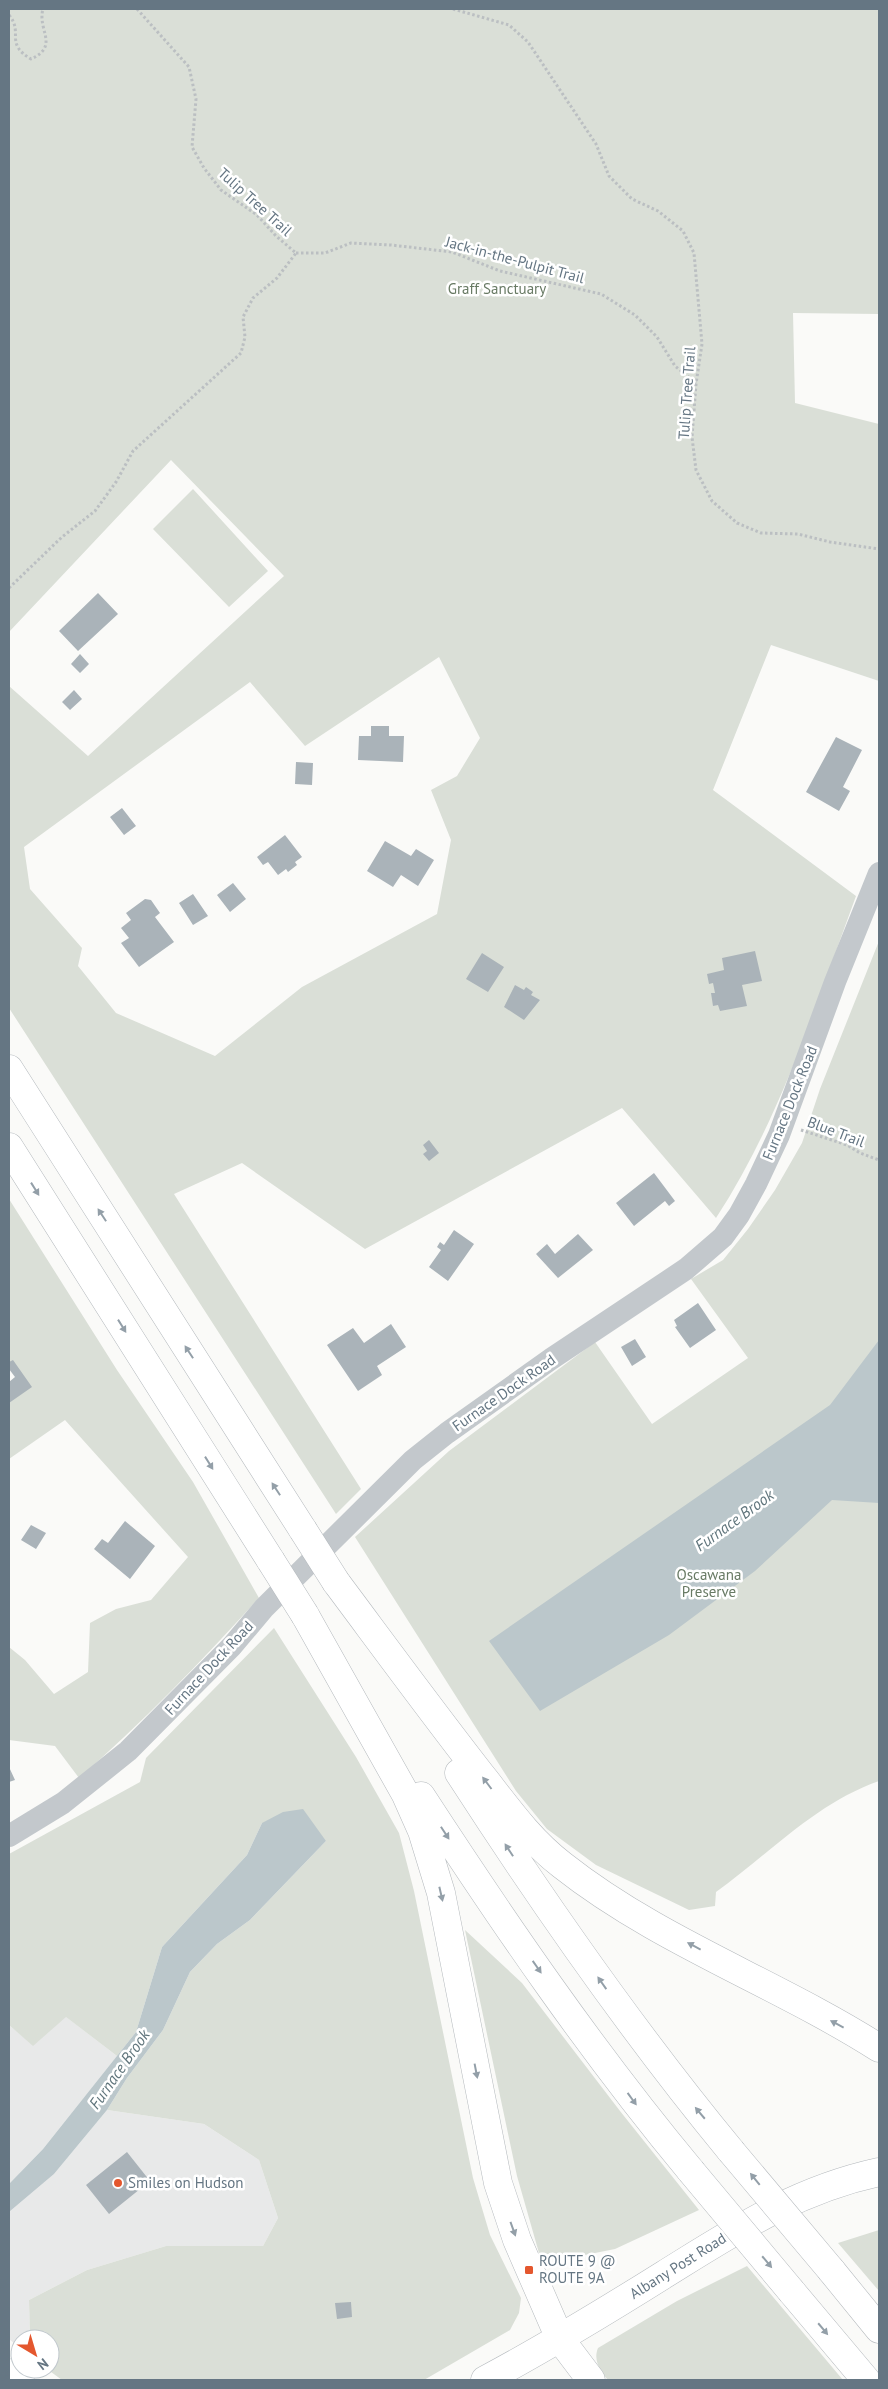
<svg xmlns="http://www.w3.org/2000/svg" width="888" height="2389" viewBox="0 0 888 2389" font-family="'PT Sans',sans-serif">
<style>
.built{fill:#e8e9e9}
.green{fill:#dadfd7;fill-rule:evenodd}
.water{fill:#bbc7cb}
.building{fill:#aab3b9}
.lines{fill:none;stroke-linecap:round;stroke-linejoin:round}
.major-casing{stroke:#b5babe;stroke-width:29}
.highway-casing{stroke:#b4b9bd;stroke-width:29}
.path{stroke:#bbbfc2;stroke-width:3;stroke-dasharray:2.5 2.5;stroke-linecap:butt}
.minor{stroke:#c3c8cc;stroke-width:22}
.major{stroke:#fff;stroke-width:28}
.highway{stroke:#fff;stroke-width:28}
.highway-bridge-casing{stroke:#b4b9bd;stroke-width:29;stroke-linecap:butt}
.highway-bridge{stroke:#fff;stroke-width:28}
.oneway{fill:#939fa8}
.poi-dot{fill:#e4572e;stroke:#fff;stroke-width:2}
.labels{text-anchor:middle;stroke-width:5;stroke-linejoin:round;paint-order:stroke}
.street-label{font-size:15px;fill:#657683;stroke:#fff}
.park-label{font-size:15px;fill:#687a64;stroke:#fff}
.poi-label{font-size:15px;fill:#657683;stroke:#fff;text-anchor:start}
.water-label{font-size:16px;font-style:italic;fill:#60757c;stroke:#fff}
</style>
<rect width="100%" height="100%" fill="#fafaf8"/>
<path class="built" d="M65,2016l52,40 -74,93 -34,35v-159l24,20z
M107,2110l97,14 55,36 19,58 -15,28h-97l-79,24 -58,30 1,39h-10v9l-11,-9v-127l45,-38z"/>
<path class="green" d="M9,9h870v305l-86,-1 2,90 84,21v257l-108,-36 -58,145 143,106c-40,109 -76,224 -140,322l-94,-110 -257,141 -123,-86 -68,31 187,295 -25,25 -327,-506v-322l79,70 196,-180 -113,-116 -162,172zM439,657l41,81 -23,38 -26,14 20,50 -14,74 -135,73 -87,69 -99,-43 -38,-47 4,-18 -52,-59 -6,-42 226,-165 55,64z
M193,489l75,82 -39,36 -76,-78z
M879,941v840c-63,22 -110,73 -163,111l-1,14 -26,4 -93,-45 -49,-36 -31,-38 -161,-254 94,-86 146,-109 57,82 96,-66 -57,-79 32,-19 25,-31 27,-39 27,-47 18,-54z
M9,1199l108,171 76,112 66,116c-58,64 -116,124 -180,180l-24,-32 -46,-6v-93l16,13 29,34 34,-22 2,-49 26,-14 35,-9 37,-43 -123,-137 -56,39v-58l15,-11 -15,-25z
M274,1628l82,129 43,76 15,58 59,287 17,57 31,63 -2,15 -9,17 -86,50h-362l-15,-11h3v-30h-20l-1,-39 58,-30 79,-24h97l15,-28 -19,-58 -55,-36 -97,-14 20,-32 36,-48 27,-58 27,-28 33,-24 76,-79 -64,-18 -15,32 -85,92 -26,85 -19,24 -51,-39 -33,29 -24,-21v-171l131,-72 6,-24z
M465,1930l57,53 98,128 79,99 -84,39 -45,9 -31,-5 -22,-77z
M879,2230v61l-41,-48z
M747,2266l96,114h-235c-8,-9 -15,-20 -10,-32l79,-47z"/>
<path class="water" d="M879,1340v163l-47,-3 -77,71 -86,64 -129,76 -51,-70 341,-236z
M303,1809l23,32 -76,79 -33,24 -27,28 -27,58 -36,48 -20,32 -53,64 -45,38v-28l34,-35 93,-117 26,-85 85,-92 15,-32 21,-11z"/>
<path class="building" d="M98,593l20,21 -40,37 -19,-20z
M80,654l9,10 -9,9 -9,-9z
M74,690l8,9 -12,11 -8,-8z
M371,726h18v10h15l-1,26 -45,-2 1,-24h12z
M836,737l26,13 -19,37 7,4 -11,20 -33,-19z
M296,762l17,1 -1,22 -17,-1z
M122,808l14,18 -12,9 -14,-18z
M285,835l17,22 -7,5 2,3 -9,7 -2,-3 -8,6 -10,-13 -5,3 -6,-8z
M385,841l26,15 5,-7 18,11 -16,26 -17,-11 -8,12 -26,-16z
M233,883l13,16 -16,13 -13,-17z
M193,894l15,22 -15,9 -14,-22z
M145,899l6,1 9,13 -5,4 19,25 -35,25 -18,-24 8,-5 -8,-10 10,-8 -5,-7z
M755,951l7,30 -20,4 5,21 -27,5 -2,-6 -5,1 -2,-13h4l-2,-10 -4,1 -2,-10 17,-4 -2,-12z
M482,953l22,14 -16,25 -22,-13z
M515,985l9,5 2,-3 7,5 -2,3 9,5 -16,20 -20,-13z
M429,1140l10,13 -10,8 -6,-7 4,-3 -4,-6z
M654,1173l21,28 -6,5 -4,-5 -31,25 -18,-23z
M454,1230l20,14 -26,37 -19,-14 12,-17 -4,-3 3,-5 4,3z
M578,1234l15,16 -35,28 -22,-24 11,-10 8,10z
M698,1303l18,27 -26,18 -15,-21 2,-1 -3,-6z
M391,1324l15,23 -29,19 5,9 -24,16 -31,-46 26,-17 11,15z
M635,1339l11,18 -14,9 -11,-19z
M13,1360l19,27 -23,16v-21l6,-5 -6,-8v-7z
M125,1521l30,25 -25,33 -36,-30 8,-10 6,4z
M31,1525l15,8 -10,16 -15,-9z
M9,1767l6,13 -6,2z
M127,2152l23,29 -41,33 -23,-29z
M351,2302l1,15 -15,2 -2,-16z"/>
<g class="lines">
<g class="major-casing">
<path id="major" d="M9,2373l11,7
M485,2380c62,-33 121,-69 180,-106 71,-44 131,-84 214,-102"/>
</g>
<g class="highway-casing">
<path id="highway" d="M9,1069l294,461
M9,1147l262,414
M336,1582c50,67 99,134 150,199 24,31 45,60 76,84 96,76 215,118 317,183
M305,1615l101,180 16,36 19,62 57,290 19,57 43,99 31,41
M459,1773c84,130 173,258 272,378
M421,1796c84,129 171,256 270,375
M831,2270l48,59
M792,2292l74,88"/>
</g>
<path class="path" d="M137,9l52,58 7,32 -4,48 12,21 17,22 36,25 19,21 20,17
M453,9l56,16 19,17 68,102 13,32 23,23 26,12 25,20 11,22 8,91 -6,40 -4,53 4,33 16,31 25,22 24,10 37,1 32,8 49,7
M9,15c15,18 -5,28 22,44 29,-13 6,-29 12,-50
M296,253h29l26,-10 40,2 61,7 48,19 101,23 34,21 22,22 18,29 21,17
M9,588l53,-51 33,-26 21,-29 17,-31 108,-98 4,-16 -2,-20 10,-19 24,-20 19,-25
M801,1130l46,15 13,8 19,7"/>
<path class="minor" d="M9,1836l54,-33 65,-52 104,-105 32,-38 149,-148 34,-27 104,-74 135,-90 37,-32 16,-22 17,-31 23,-49 56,-153 44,-109"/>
<use href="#major" class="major"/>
<use href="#highway" class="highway"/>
<g class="highway-bridge-casing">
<path id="highway-bridge" d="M303,1530l33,52
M271,1561l34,54
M731,2151l100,119
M691,2171l101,121"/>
</g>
<use href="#highway-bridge" class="highway-bridge"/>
</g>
<defs><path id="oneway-solid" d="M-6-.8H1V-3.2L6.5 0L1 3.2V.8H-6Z" transform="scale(1.25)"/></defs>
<g class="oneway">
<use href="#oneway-solid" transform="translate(35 1189) rotate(58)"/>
<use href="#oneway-solid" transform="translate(102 1215) rotate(-123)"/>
<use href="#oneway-solid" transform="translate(122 1326) rotate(58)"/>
<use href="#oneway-solid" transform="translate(189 1352) rotate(-123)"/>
<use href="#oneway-solid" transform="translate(209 1463) rotate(58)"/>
<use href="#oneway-solid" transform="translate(276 1489) rotate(-123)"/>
<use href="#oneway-solid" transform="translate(487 1783) rotate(-127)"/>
<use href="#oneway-solid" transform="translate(445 1833) rotate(57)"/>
<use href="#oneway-solid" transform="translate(509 1850) rotate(-123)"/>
<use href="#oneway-solid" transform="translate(441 1894) rotate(77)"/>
<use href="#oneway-solid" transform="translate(694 1946) rotate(-152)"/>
<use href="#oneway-solid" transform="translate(537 1967) rotate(55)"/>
<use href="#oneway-solid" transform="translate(602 1983) rotate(-125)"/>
<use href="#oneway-solid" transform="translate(837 2024) rotate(-152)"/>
<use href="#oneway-solid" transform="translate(476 2071) rotate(79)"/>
<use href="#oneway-solid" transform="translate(632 2099) rotate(54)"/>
<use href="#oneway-solid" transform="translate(700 2113) rotate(-130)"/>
<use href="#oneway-solid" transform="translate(755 2179) rotate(-129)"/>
<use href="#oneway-solid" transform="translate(513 2229) rotate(70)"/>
<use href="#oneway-solid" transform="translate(767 2262) rotate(50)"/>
<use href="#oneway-solid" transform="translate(823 2329) rotate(50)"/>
</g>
<g class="poi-dot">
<circle cx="118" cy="2183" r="5"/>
<rect x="524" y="2265" width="10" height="10" rx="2.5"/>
</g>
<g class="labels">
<g class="street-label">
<text transform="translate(255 202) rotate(42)" y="5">Tulip Tree Trail</text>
<text transform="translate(515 260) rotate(15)" y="5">Jack-in-the-Pulpit Trail</text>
<text transform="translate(687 393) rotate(-86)" y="5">Tulip Tree Trail</text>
<text transform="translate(790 1103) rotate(-68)" y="5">Furnace Dock Road</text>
<text transform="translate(836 1132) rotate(21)" y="5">Blue Trail</text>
<text transform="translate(504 1393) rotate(-35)" y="5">Furnace Dock Road</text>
<text transform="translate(209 1668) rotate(-47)" y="5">Furnace Dock Road</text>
<text transform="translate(678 2266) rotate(-32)" y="5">Albany Post Road</text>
</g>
<g class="park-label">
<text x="497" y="294">Graff Sanctuary</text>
<text x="709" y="1580">Oscawana<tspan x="709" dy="17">Preserve</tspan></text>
</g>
<g class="poi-label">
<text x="128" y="2188">Smiles on Hudson</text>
<text x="539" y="2266">ROUTE 9 @<tspan x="539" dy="17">ROUTE 9A</tspan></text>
</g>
<g class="water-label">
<text transform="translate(734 1520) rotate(-36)" y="6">Furnace Brook</text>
<text transform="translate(119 2069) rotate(-55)" y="6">Furnace Brook</text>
</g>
</g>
<rect width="888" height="2389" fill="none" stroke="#657683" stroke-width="20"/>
<g transform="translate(35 2354) rotate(142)"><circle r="24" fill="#ffffff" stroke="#c1c8cd"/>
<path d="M0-4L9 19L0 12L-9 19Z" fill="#e4572e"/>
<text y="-8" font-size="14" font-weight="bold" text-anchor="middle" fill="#657683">N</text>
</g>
</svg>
